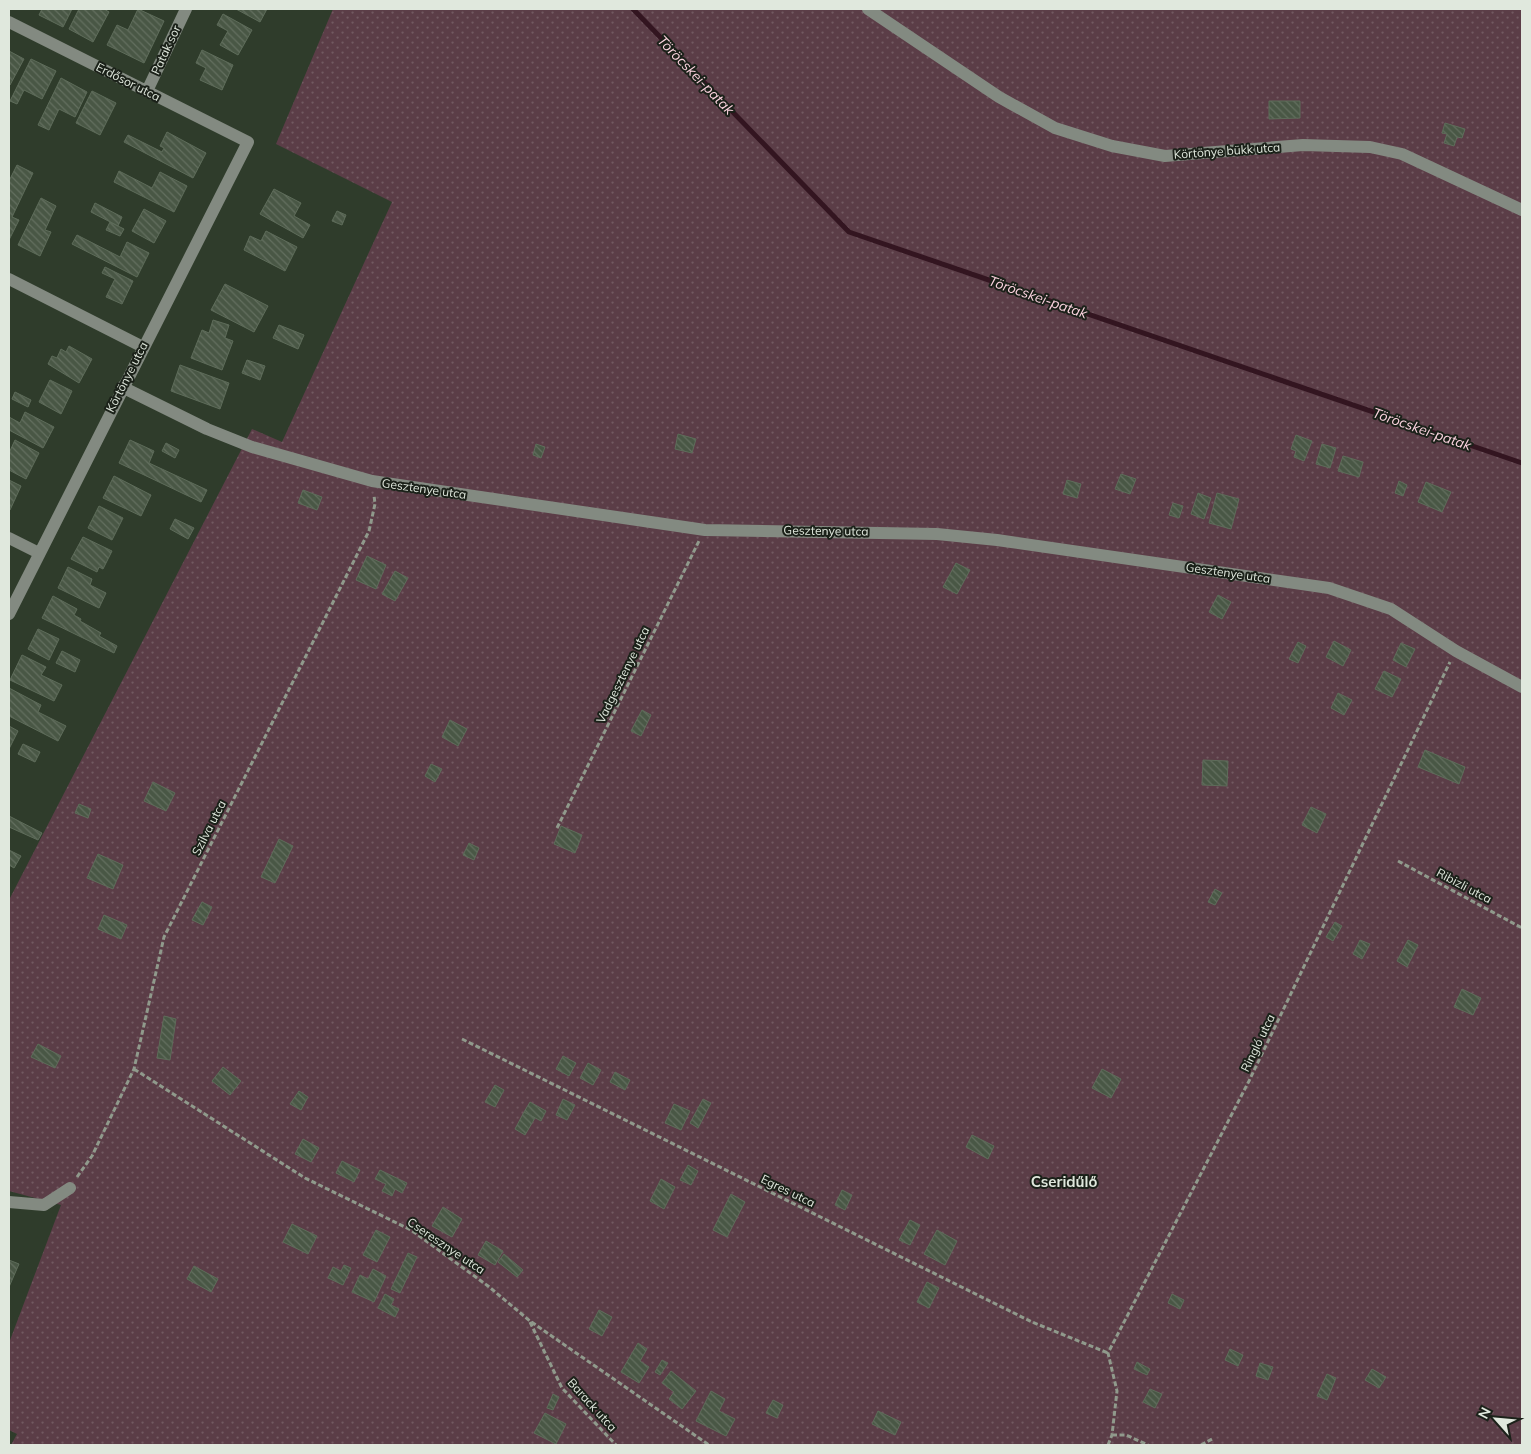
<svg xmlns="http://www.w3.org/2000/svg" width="1531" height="1454" viewBox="0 0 1531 1454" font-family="Mulish,sans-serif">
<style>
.grass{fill:url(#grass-dots)}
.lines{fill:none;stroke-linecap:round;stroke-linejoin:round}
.stream{stroke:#331520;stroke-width:5}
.building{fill:url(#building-back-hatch);stroke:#5e6c5a}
.path{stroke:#909a8c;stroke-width:3;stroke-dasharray:5 2.5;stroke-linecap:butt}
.minor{stroke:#838a81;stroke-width:12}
.labels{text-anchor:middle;stroke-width:4;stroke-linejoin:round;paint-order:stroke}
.street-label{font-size:12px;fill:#e0e8dd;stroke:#1b2119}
.water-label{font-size:14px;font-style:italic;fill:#fdd4e0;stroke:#1b2119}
.quarter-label{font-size:15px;font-weight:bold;fill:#e0e8dd;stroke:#1b2119}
</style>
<defs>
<pattern id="grass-dots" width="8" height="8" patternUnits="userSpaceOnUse" patternTransform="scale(1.25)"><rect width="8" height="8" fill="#5b3d47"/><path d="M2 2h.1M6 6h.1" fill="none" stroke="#725961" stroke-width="1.8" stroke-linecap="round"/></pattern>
<pattern id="building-back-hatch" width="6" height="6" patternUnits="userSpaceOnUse" patternTransform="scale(1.25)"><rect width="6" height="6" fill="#495745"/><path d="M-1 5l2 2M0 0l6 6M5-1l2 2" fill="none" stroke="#636f5f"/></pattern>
</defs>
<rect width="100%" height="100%" fill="#2f3c2b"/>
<path class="grass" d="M333,9h1189v1436h-1511l6,-11 -8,-4v-87l52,-138 -52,-14v-291l243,-471 30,13 110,-240 -116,-58z"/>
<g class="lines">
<path class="stream" d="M633,9l216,223 673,231"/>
</g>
<path class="building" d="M42,9h30l-9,18 -24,-12z
M79,9h25l5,3 -16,30 -24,-13z
M138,9l26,12 -20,42 -37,-18 10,-20 11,5z
M236,9h31l-7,13z
M223,14l29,16 -14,25 -18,-10 8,-14 -11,-6z
M202,50l31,15 -11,25 -22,-10 6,-12 -10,-5z
M9,51l15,8 -14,26 -1,-1z
M31,59l25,12 -14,28 -18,-9 -7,14 -7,-3z
M61,78l26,14 -12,25 -16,-8 -10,21 -11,-5z
M92,91l24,12 -16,32 -24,-12z
M1269,101h31v17l-31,1z
M1445,123l20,6 -3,9 -5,-1 -3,9 -10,-3 3,-9 -5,-1z
M167,132l39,21 -13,25 -69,-36 4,-7 34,17 2,-4 -4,-2z
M17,165l16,8 -21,44 7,3 -10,20v-59z
M119,171l33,17 8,-16 27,14 -13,26 -60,-30z
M274,189l27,14 -7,13 16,9 -7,13 -43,-24z
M41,198l15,8 -11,24 6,2 -11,24 -22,-11z
M95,203l27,14 -4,9 -27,-14z
M144,209l22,12 -12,22 -22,-12z
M337,211l9,4 -4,10 -10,-4z
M110,222l14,7 -4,7 -14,-6z
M266,231l31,16 -12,24 -41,-21 6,-14 11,5z
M77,235l43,22 7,-15 22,11 -12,24 -65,-33z
M105,267l28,14 -11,23 -16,-7 9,-18 -13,-6z
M225,284l43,22 -14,26 -43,-22z
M213,320l16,5 -4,13 8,3 -11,29 -31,-12 11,-28 7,3z
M279,325l25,10 -6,14 -25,-11z
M69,346l23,13 -13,24 -31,-19 4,-8 5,2 4,-9 5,3z
M247,360l18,6 -5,14 -18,-7z
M180,365l49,18 -9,26 -49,-18z
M50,380l22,11 -11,23 -22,-12z
M15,392l16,8 -3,7 -16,-8z
M25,412l29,15 -11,21 -34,-18v-13l11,6z
M678,434l18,5 -4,14 -17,-4z
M1296,435l16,6 -8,20 -10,-4 2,-6 -5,-2z
M15,440l24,13 -13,26 -17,-9v-17z
M130,440l24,11 -5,12 58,27 -6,12 -82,-39z
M166,443l13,7 -4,8 -13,-7z
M536,444l9,3 -4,11 -8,-3z
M1322,444l14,4 -6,20 -14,-4z
M1343,456l20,6 -4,15 -21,-6z
M1121,474l15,5 -6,15 -15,-5z
M114,476l37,19 -10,21 -38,-18z
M9,480l12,6 -11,24h-1z
M1067,480l14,4 -4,14 -14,-4z
M1399,481l8,4 -4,11 -8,-3z
M1426,482l25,10 -9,20 -24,-10z
M303,490l19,7 -5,13 -19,-7z
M1198,493l13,5 -7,21 -13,-5z
M1217,493l22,6 -8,30 -22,-6z
M1173,503l10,3 -4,12 -10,-3z
M99,506l24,12 -11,22 -24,-12z
M175,519l19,9 -6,11 -18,-10z
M83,537l29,14 -9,18 -4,-2 -2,5 -26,-13z
M367,556l19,9 -10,24 -20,-9z
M956,563l14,7 -13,24 -14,-7z
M68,567l24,12 -2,6 16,8 -7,15 -41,-20z
M395,571l13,7 -13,23 -13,-7z
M1218,595l13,7 -9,17 -13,-7z
M53,596l24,13 -3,6 7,4 -1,2 21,12 -2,3 18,10 -3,7 -72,-35z
M38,629l21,10 -10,21 -21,-11z
M1334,641l17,9 -8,16 -17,-9z
M1298,642l8,4 -8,17 -9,-4z
M1401,643l14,6 -9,18 -13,-7z
M62,651l18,9 -5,12 -19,-9z
M22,655l24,12 -5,8 21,10 -8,16 -44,-21z
M1384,671l17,8 -9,18 -17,-8z
M9,688l32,17 -3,7 28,14 -8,15 -49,-25z
M1338,693l14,7 -8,15 -13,-7z
M642,710l9,5 -10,21 -10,-5z
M450,720l17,9 -9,17 -16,-9z
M9,726l9,5 -9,18z
M23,744l17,8 -5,10 -17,-8z
M1425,750l40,17 -6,17 -41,-17z
M1203,760l25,1 -1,25 -25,-1z
M431,764l11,5 -7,13 -10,-6z
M153,782l22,11 -9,18 -22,-10z
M79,804l12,5 -3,9 -13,-5z
M1311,807l15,7 -9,19 -15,-8z
M9,816l33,17 -4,7 -29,-13z
M561,826l21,9 -7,18 -21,-9z
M279,839l14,7 -18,37 -14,-6z
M469,843l10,5 -5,12 -11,-5z
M9,850l12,6 -7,12 -5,-3z
M98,854l25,11 -10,24 -26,-11z
M1215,889l7,4 -7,12 -7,-3z
M202,902l10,5 -9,18 -11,-5z
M104,915l23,10 -6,14 -23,-10z
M1335,922l7,4 -9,15 -7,-4z
M1360,940l10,4 -8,15 -9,-5z
M1408,940l10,5 -11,22 -10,-6z
M1462,989l19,9 -8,17 -19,-8z
M164,1016l12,3 -6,41 -13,-2z
M38,1044l23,12 -6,12 -24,-11z
M563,1056l13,7 -7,13 -13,-7z
M588,1063l13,7 -8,15 -13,-7z
M223,1067l18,14 -11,14 -18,-14z
M1102,1069l19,10 -10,19 -19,-10z
M615,1072l15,8 -5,10 -15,-8z
M495,1085l9,5 -9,17 -10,-5z
M299,1091l9,6 -7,13 -11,-6z
M563,1099l12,6 -8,15 -11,-5z
M703,1099l8,4 -13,25 -8,-5z
M530,1102l16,9 -5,10 -17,-9z
M674,1104l16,7 -9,19 -16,-7z
M524,1112l11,6 -10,17 -10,-6z
M972,1135l22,11 -6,13 -22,-12z
M303,1139l16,9 -8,14 -16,-8z
M342,1161l18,9 -6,12 -18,-9z
M688,1165l10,6 -7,14 -11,-5z
M380,1170l27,13 -5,10 -7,-4 -3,7 -10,-5 4,-7 -11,-5z
M661,1179l14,8 -11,22 -14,-8z
M842,1190l10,5 -7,15 -10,-5z
M731,1194l14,8 -18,35 -14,-7z
M443,1207l19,12 -10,18 -20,-11z
M910,1220l10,5 -10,20 -11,-5z
M292,1224l25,12 -9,18 -25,-12z
M376,1230l14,7 -13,25 -14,-7z
M937,1230l20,11 -12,24 -21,-11z
M486,1241l17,10 -8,14 -17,-10z
M408,1253l9,4 -17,36 -9,-4z
M504,1254l19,16 -6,7 -19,-15z
M9,1260l10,4 -10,23z
M344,1265l7,3 -8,17 -15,-7 5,-11 8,4z
M194,1266l24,13 -7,13 -24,-13z
M373,1269l13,7 -12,26 -22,-10 8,-17 8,4z
M927,1282l12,6 -10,20 -12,-6z
M385,1294l9,5 -3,6 8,4 -4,8 -17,-9z
M1172,1294l12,6 -4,9 -12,-6z
M599,1310l13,7 -10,19 -13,-7z
M638,1343l9,6 -7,12 9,6 -10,16 -18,-11z
M1230,1349l13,6 -5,11 -13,-6z
M662,1360l6,3 -8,12 -5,-3z
M1137,1362l13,7 -3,6 -13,-6z
M1260,1363l13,4 -5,13 -12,-4z
M1372,1369l14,8 -7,11 -14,-8z
M671,1371l25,20 -14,18 -13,-10 5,-7 -12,-9z
M1327,1374l9,4 -9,22 -10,-4z
M1150,1389l12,5 -7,14 -12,-6z
M711,1391l14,8 -6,12 16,8 -9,17 -30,-15z
M553,1394l6,3 -6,13 -6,-2z
M773,1400l10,5 -6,13 -11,-5z
M878,1411l23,11 -6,13 -23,-11z
M545,1413l21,11 -10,20 -22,-11z"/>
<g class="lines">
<path class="path" d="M557,828l142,-287
M1398,861l124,67
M462,1039l570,283 76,31
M134,1069l171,109 106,52 77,56 42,35 179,124
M77,1177l15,-21 42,-87 30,-132 205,-406 6,-27 -1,-9
M530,1322l32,66 54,57
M1112,1435h14l22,10
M1108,1445l4,-10 5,-44 -9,-38 141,-272 201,-419
M1201,1445l13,-7"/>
<path class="minor" d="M868,9l131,88 56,31 57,18 53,10 138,-11 67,2 32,7 120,56
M9,22l239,120 -239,472
M147,91l39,-82
M9,279l134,68
M122,387l85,42 45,18 120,34 333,49 232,4 60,6 332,48 62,21 65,42 66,36
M9,538l30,15
M9,1202l35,3 26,-17"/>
</g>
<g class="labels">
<g class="street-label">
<text transform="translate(166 50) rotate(-65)" y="4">Patak sor</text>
<text transform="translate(128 82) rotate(27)" y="4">Erdősor utca</text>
<text transform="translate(1227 151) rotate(-4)" y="4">Körtönye bükk utca</text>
<text transform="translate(127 377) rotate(-63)" y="4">Körtönye utca</text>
<text transform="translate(424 489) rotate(8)" y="4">Gesztenye utca</text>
<text transform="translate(826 531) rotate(1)" y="4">Gesztenye utca</text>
<text transform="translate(1228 573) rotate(8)" y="4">Gesztenye utca</text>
<text transform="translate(623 675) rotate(-64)" y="4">Vadgesztenye utca</text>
<text transform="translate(209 828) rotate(-63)" y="4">Szilva utca</text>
<text transform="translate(1464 886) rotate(28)" y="4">Ribizli utca</text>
<text transform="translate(1258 1043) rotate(-64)" y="4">Ringló utca</text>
<text transform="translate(788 1191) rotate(26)" y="4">Egres utca</text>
<text transform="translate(446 1246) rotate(34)" y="4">Cseresznye utca</text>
<text transform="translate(592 1405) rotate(48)" y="4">Barack utca</text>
</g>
<g class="water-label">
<text transform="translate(696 75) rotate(46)" y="5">Töröcskei-patak</text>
<text transform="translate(1038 297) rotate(19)" y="5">Töröcskei-patak</text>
<text transform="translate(1422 429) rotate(19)" y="5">Töröcskei-patak</text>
</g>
<g class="quarter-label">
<text x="1064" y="1187">Cseridűlő</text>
</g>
</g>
<rect width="1531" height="1454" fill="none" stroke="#e0e8dd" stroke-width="20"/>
<g transform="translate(1496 1419) rotate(297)" stroke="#1b2119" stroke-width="4" paint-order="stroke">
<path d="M0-4L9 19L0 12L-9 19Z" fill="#e0e8dd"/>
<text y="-8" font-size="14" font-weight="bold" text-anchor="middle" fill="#e0e8dd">N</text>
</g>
</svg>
